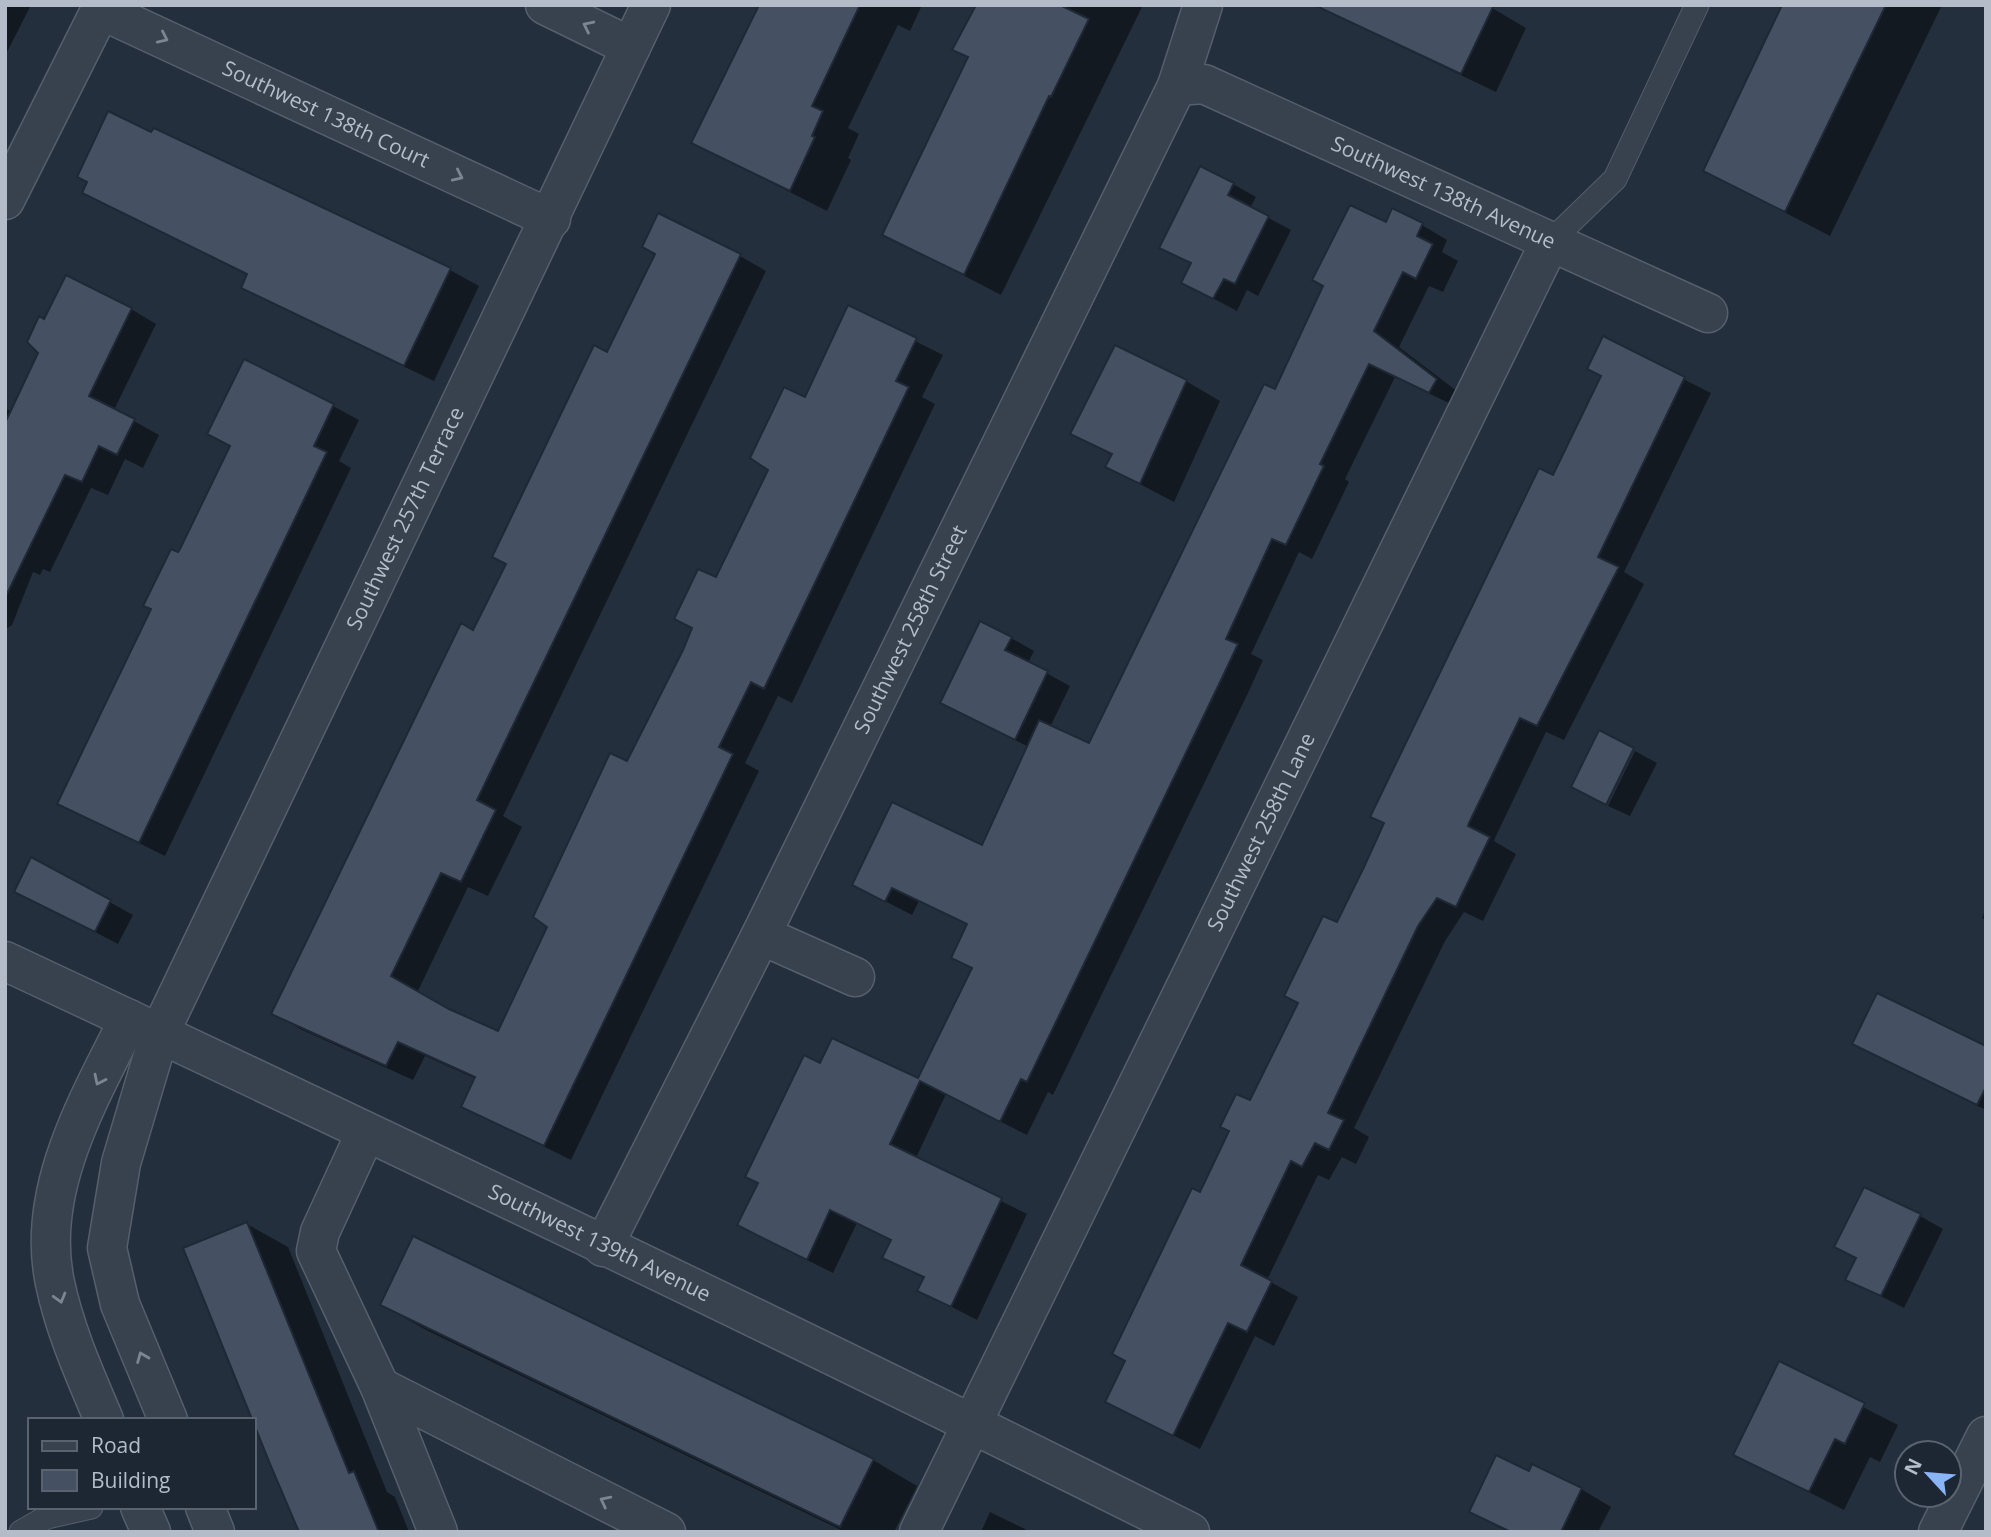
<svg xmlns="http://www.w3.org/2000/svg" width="1991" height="1537" viewBox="0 0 1991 1537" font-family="'Open Sans',sans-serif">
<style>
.shadow{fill:#0007}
.building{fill:#455162;stroke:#1f2835;stroke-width:2}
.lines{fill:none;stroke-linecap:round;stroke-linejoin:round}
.service-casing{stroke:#565f6c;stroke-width:25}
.minor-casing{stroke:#565f6c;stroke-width:41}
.tertiary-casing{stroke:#565f6c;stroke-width:41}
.service{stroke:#38414e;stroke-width:23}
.minor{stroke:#38414e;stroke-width:38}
.tertiary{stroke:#38414e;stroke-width:38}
.oneway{stroke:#7c8592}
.labels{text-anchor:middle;stroke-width:7;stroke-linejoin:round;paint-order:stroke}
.street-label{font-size:21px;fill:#b4bcc9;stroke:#1d2633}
</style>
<rect width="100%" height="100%" fill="#242f3e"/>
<path class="shadow" d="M5,5h26l-26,51z
M760,5h162l-12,26 -12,-6 -50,103 11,6 -11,24 3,2 -24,51 -134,-68z
M978,5h165l-142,290 -117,-61 85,-176z
M1314,5h173l39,23 -30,64z
M1784,5h158l-112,231 -125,-65z
M89,182l361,88 29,16 -45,95 -161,-77 -30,-17 6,-11 -165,-83z
M1233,184l23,13 -6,11 41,22 -33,66 -11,-6 -10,21 -53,-28 9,-19 -32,-17z
M1387,224l35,1 25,15 -5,12 16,9 -15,31 -14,-6 -30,61 63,48 -7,11 -60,-29 -50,102 4,3 -37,77 -13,-7 -48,102 12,6 -15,33 -195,402 -5,-3 -21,43 -81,-41 -30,64 111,56 -50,106 -58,-30 6,-11 -41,-22 9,-16 -36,-18 -24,50 -68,-34 56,-174 97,16 55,-113 -5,-43 -49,-24 -7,14 -58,-30 128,-37 47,-101 -87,-44 69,-65 23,13 -6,12 42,23 -20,41 40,18 186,-354z
M740,256l26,15 -263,545 19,11 -34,69 -20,-9 -51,106 81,41 351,-726 94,47 -21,42 13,7 -143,299 -14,-7 -33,67 14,8 -188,389 -108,-54 13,-27 -51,-23 -12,24 -113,-51 -27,-16 201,-381 134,-278z
M131,309l25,15 -42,86 45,25 -16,33 -18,-9 -17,36 -17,-7 -41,84 -7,-3 -3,6 -7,-3 -21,53 -7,5v-222l7,4 28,-59 5,-32z
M1603,339l108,54 -87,179 20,12 -80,156 -18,-8 -51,106 -1,3 22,13 -33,67 -19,-9 -19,29 -91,187 15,9 -13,27 -14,-7 -13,23 -11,-5 -51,105 31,17 -24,49 -19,-10 -55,113 -93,-48 94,-206 50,-92 135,-279 -13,-7 181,-340 49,-101z
M1186,381l34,20 -46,101 -67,-35 6,-11 -41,-23z
M333,406l26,14 -20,41 12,7 -186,388 -106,-53 119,-249z
M1635,751l22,12 -27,53 -22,-10z
M32,859l101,56 -15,29 -102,-53z
M1986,908v12l-4,-2z
M1855,1044l131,4v62l-112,-55z
M1920,1216l23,13 -39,79 -56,-29 10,-21z
M247,1224l41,23 99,245 8,5 14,35h-107z
M382,1305l491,155 44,26 -23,46h-49l-419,-202z
M1779,1364l119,61 -18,37 -10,-5 -26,53 -108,-55z
M1530,1473l51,16 30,18 -12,23 3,2h-94l-37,-21z
M990,1512l41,20h-50z"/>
<path class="building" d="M759,5h101l-48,101 11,5 -11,25 3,1 -25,54 -99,-48z
M976,5h84l29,14 -38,78 -2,-1 -85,179 -82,-40 86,-178 -16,-7z
M1314,5h180l-33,69z
M1782,5h104l-101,207 -82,-41z
M108,111l43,21 3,-4 297,140 -47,98 -163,-78 6,-14 -165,-81 5,-11 -10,-5z
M1200,166l34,17 -6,12 41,21 -34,68 -11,-5 -11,20 -32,-16 10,-20 -32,-15z
M1350,205l36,17 6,-14 31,15 -6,13 16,8 -17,35 -13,-7 -29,59 63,48 -8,14 -60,-29 -49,100 4,2 -38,79 -14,-6 -46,100 12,5 -16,34 -195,404 -6,-3 -21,43 -80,-41 -30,63 112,54 -51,109 -34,-16 7,-14 -42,-19 9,-18 -61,-30 -23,50 -70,-35 21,-42 -13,-6 59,-122 16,8 12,-25 86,40 54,-110 -21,-10 16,-34 -75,-36 -7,14 -33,-17 40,-83 90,43 57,-125 50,23 175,-359 11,5 48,-103 -11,-6z
M658,213l83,41 -264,546 19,10 -35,72 -20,-9 -50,103 58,33 49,22 49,-104 -14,-10 77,-164 17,8 56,-111 9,-22 -18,-9 24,-50 18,8 52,-107 -18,-12 34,-71 21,10 43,-92 69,33 -21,43 13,6 -145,302 -13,-7 -32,65 14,7 -189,392 -83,-39 14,-30 -77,-35 -12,24 -115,-52 190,-391 12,7 33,-66 -14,-7 102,-212 13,7 48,-98 -13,-7z
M66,275l66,33 -43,88 46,23 -18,36 -18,-9 -17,36 -17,-7 -60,123v-175l33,-70 -11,-11 12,-26 5,3z
M1603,336l82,41 -87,180 21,10 -82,159 -17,-8 -51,105 -1,3 22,11 -34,70 -19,-9 -19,28 -90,187 16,7 -15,30 -14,-7 -13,24 -11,-6 -50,104 31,16 -25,51 -19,-9 -55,113 -68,-34 20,-41 -13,-7 80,-166 8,4 29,-61 -9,-4 16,-33 14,6 48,-97 -14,-7 39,-80 14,6 27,-55 20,-44 -14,-6 169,-349 14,7 48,-99 -14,-7z
M1115,345l72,35 -47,104 -35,-17 7,-13 -42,-20z
M244,359l90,45 -20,42 13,6 -188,391 -82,-39 94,-195 -8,-3 28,-57 7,3 2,-3 50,-103 -23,-12z
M980,621l32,16 -7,13 43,21 -33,69 -75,-37z
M1599,730l35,18 -28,57 -35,-18z
M31,857l80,43 -16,32 -81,-40z
M1877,993l109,53v41l-9,18 -125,-61z
M1864,1187l57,27 -40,82 -36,-16 11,-22 -22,-11z
M247,1222l102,251 5,-2 25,61h-80l-29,-68 -87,-216z
M413,1236l461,223 -34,68 -460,-222z
M1779,1361l86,42 -20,41 -10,-5 -26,53 -76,-37z
M1496,1455l33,16 3,-7 50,24 -21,44h-50l-42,-20z"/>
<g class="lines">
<g class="service-casing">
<path id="service" d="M1550,242l65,-63 82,-174
M21,1532l26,-15 44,-10"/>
</g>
<g class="minor-casing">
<g id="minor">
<path d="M545,5l86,42"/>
<path id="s1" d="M101,10l450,209"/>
<path id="s2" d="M1177,86l27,-2 504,229"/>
<path d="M5,200l98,-195"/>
<path d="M761,935l94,42"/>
<path id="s3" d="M5,961c397,186 793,375 1185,571"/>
<path d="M366,1132l-46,100 -4,19 64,136 58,145"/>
<path id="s4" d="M603,1247l158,-312 416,-849 26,-81"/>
<path d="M380,1387l286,145"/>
<path d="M104,1420c-19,-45 -39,-89 -49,-137 -20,-93 34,-184 74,-264"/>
<path id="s5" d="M168,1420l-48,-116 -13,-56 14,-85 39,-131 491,-1027"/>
<path d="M140,1507l11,25"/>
<path d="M205,1507l10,25"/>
<path id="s6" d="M919,1532l631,-1290"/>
</g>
</g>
<g class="tertiary-casing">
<path id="tertiary" d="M1938,1532l48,-96"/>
</g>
<use href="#service" class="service"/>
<use href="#minor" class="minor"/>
<use href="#tertiary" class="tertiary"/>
</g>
<defs><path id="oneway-chevron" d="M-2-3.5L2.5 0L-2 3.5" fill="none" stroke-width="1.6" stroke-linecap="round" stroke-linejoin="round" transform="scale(1.75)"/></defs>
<g class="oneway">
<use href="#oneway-chevron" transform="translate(588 26) rotate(-154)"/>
<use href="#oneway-chevron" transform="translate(163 38) rotate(25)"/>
<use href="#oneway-chevron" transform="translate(458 176) rotate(25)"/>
<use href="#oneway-chevron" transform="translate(99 1080) rotate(116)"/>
<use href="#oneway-chevron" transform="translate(60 1298) rotate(74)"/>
<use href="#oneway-chevron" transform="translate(142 1357) rotate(-112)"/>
<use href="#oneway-chevron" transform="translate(605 1501) rotate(-153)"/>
</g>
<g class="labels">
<g class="street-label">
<text dy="7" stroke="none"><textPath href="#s1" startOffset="248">Southwest 138th Court</textPath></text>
<text dy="7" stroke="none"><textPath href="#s2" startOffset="290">Southwest 138th Avenue</textPath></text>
<text dy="7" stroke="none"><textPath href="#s5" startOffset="975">Southwest 257th Terrace</textPath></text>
<text dy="7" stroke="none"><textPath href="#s4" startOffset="690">Southwest 258th Street</textPath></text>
<text dy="7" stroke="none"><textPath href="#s6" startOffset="779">Southwest 258th Lane</textPath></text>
<text dy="7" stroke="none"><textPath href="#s3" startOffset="658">Southwest 139th Avenue</textPath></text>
</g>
</g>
<rect width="1991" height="1537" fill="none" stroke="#b4bcc9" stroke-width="14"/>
<rect x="28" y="1418" width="228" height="91" fill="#1d2633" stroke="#59626f" stroke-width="2"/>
<rect x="42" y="1441" width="35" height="10" fill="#38414e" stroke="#59626f" stroke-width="2"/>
<text x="91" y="1453" font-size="21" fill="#b4bcc9">Road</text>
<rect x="42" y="1470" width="35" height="21" fill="#455162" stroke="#59626f" stroke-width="2"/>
<text x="91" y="1488" font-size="21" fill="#b4bcc9">Building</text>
<g transform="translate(1928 1474) rotate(296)"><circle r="33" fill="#1d2633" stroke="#59626f" stroke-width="2"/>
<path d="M0-5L12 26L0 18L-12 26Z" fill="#8ab4f8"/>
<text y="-10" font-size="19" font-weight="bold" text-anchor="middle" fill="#b4bcc9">N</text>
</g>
</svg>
